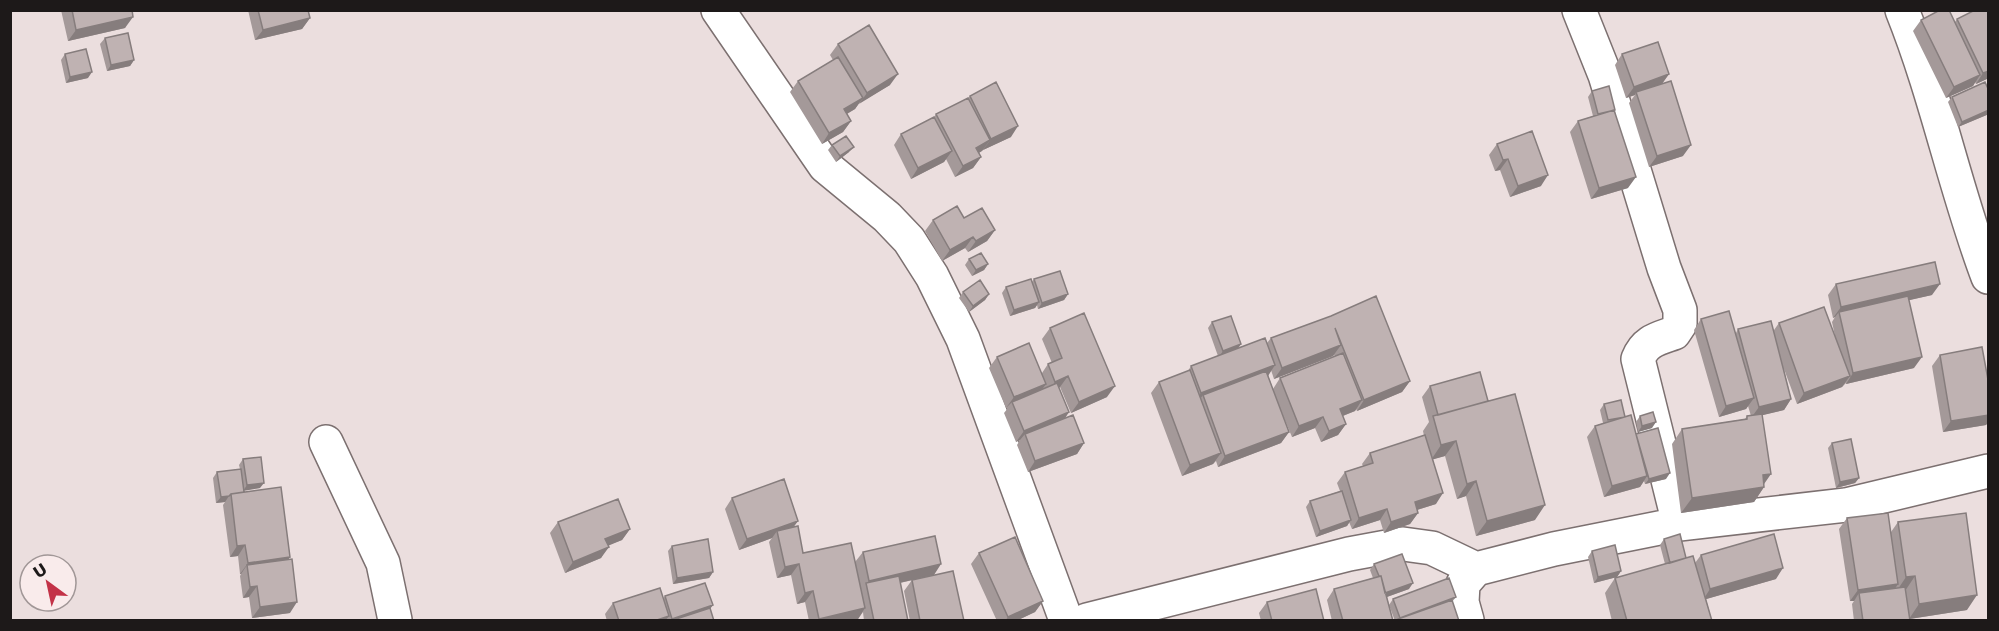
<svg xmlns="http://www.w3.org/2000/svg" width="1999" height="631" viewBox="0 0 1999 631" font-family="'DejaVu Sans',sans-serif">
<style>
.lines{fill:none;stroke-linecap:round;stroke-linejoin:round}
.minor-casing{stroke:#7c7070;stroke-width:36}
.minor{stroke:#fff;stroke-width:33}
.wall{fill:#a49999;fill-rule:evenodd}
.shaded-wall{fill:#867d7d}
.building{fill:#bfb2b2;stroke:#867d7d;stroke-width:1.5}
</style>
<rect width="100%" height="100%" fill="#ebdede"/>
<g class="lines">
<g class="minor-casing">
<path id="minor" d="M718,10l107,156 62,51 22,23 23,36 31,63 103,281
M1579,10l26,65 59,193 16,42v14l-6,9c-17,6 -29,8 -36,26l41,165
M1902,10c35,87 53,180 86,267
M326,442l57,121 12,57
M1087,620l262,-66 54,-10 29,4 44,21
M1467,620l-5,-18 1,-18 13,-15 78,-20 125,-25 167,-19 142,-34"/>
</g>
<use href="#minor" class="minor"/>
</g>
<path class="wall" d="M61,10h71l-7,18 -57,13z
M248,10h60l2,8 -8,11 -47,11z
M1957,19l32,59 -13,6 -1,-2 -2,4 -27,12 -33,-67 8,-11 34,2z
M105,38l29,22 -4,6 -23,5 -7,-27z
M838,44l52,41 -31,18 -4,6 -8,5 4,7 -8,11 -21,12 -32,-52 8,-11 35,-21 -3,-5z
M65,54l23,24 -22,5 -5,-23z
M1622,54l47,20 -7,10 21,72 -34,11 -20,-64 6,-8 -9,3 -11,-33z
M1592,91l23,20 13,77 -37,11 -21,-67 8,-11 15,-5 -5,-19z
M1989,91v23l-31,13 -10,-25 4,-5z
M970,96l41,41 -28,13 -4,3 2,4 -8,11 -18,9 -9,-18 -2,3 -33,17 -17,-34 7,-11 33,-17 2,-3 32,-16z
M1497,144l44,42 -31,11 -10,-27 -5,1 -6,-16z
M832,145l17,7 -13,10 -8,-12z
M964,218l31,12 -8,11 -19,11 -3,-4 -23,13 -17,-30 8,-11z
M969,259l19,5 -4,6 -12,6 -7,-11z
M1034,279l34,15 -4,6 -26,9 -1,-4 -2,3 -25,8 -8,-23 4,-6 26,-5z
M1836,284l96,11 -23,5 5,68 -68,16v-1l-4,4 -45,17 -13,-35 7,30 -7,11 -22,5 2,72 -10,15 -73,11 -9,-69 10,-15 63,-10 2,-3h4l-3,-10 -2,3 -27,8 -25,-87 7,-11 35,14 2,-4 36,1 5,-7 56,13 -3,-14 3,-5 -2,1 -5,-23z
M963,292l26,2 -4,6 -16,12 -10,-14z
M1331,316l79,65 -8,11 -45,19 -1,-2 -1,2 -12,5 3,8 -8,11 -17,7 -6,-14 -23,9 -14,-33 11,28 -8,11 -63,24 -2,-6 -3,3 -31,12 -31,-83 8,-11 29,-11 3,-5 27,-10 -10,-28 4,-6 26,26 29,-5 4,-5zM1334,355l1,1 -55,22 -7,11 -5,-14 3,-5 3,9 59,-23z
M1050,328l57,69 -36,16 -11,-26 -1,1 6,30 19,25 -7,11 -49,18 -11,-27 3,-5 -4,2 -12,-29 4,-5h-2l-17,-40 8,-11 45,16 6,-9 4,-1 -10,-24z
M1940,355l49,30v36l-3,4 -43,7 -11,-66z
M1430,386l58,15 47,119 -59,16 -10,-40 -9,3 -12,-43 -12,3 3,45 -19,6 1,3 -8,11 -26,9 -4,-13 -28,9 -3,-7 -2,4 -31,11 -10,-30 4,-6 30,-10 -3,-8 8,-11 18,-6 -1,-2 8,-11 54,-17 -1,-5 6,-9 -7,-25z
M1604,404l21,13 41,62 -21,5 -1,-3 -4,6 -36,10 -17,-60 8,-11 8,-3 -3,-13z
M1640,416l12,12 -14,4 -2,-10z
M1832,443l27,35 -4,5 -19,5 -8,-40z
M243,459l17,29 -16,2v2l46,65 -2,3 2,53 -38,5 -3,-21 -6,1 -3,-22 1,-2h-1l-2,-18 -8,1 -7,-52 2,-3 -9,1 -3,-25 4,-6 23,-3 -1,-4z
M732,498l61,29 10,26 52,9 8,-10 71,23 -34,8 8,38h-44l-1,-9 -5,7 -5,2h-44l-4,-19 -8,2 -6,-29 -14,3 -8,-36 3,-4 -33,12 -14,-41z
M1847,518l44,14 7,-10 69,88 -57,9v2h-56l-2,-17 2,-3h-4l-11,-72z
M558,522l72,7 -8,11 -14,5 -7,13 -36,15 -15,-40z
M1664,539l22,19 9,5 6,-8 75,24 -70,20 6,22h-100l-7,-28 10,-15 50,-14 -5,-19z
M672,546l41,26 -4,6 -36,6 -5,-33z
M1592,551l29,20 -4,6 -23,6 -6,-26z
M979,553l64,48 -8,11 -19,9h-19l-26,-57z
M1374,564l35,25 -22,8 6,24h-61l-5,-21 7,-11 39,-11 -3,-8z
M912,580l52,41h-54l-6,-30z
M665,596l48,9 -3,4 4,12h-47l-1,-2 -1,2h-58l-2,-7 8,-11 50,-4z
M1456,597l-4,5 7,19h-64l-6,-16 4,-6z
M1267,602l57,19h-63l-2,-8z"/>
<path class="shaded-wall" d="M133,17l-8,11 -57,13 8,-11z
M310,18l-8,11 -47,11 8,-10z
M134,60l-4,6 -23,5 4,-6z
M1989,71v7l-13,6 7,-11z
M92,72l-4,6 -22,5 4,-6z
M898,74l-8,11 -31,19 8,-11z
M1669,74l-8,11 -25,7 -1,3 -9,3 8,-11z
M1980,75l-7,11 -27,12 8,-11z
M863,98l-8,11 -19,11 8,-11z
M1989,110v4l-31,13 4,-5z
M851,121l-8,11 -21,12 7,-11z
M1018,126l-7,11 -28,13 8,-11z
M990,140l-8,11 -14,8 8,-11z
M1691,145l-8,11 -34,11 8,-11z
M854,147l-5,5 -13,10 4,-6z
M952,151l-8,11 -33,17 7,-11z
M981,157l-8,11 -18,9 8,-11z
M1508,159l-8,11 -5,1 8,-11z
M1548,175l-7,11 -31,11 8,-11z
M1636,177l-8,11 -37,11 8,-11z
M995,230l-8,11 -19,11 8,-11z
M973,237l-8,11 -23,13 8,-11z
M988,264l-4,6 -12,6 4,-6z
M1940,284l-8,11 -92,21 -1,-4 -4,5 -2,1 8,-11z
M989,294l-4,6 -16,12 4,-6z
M1068,294l-4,6 -26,9 4,-6z
M1039,302l-4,6 -25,8 4,-6z
M1241,344l-4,6 -18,7 4,-6z
M1341,345l-8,11 -59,23 8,-11z
M1922,357l-8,11 -68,16 7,-11z
M1275,365l-7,11 -65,19 -5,7 -5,2 8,-11z
M1068,376l-8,11 -12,6 7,-11z
M1850,376l-8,11 -45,17 7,-11z
M1410,381l-8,11 -45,19 7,-11z
M1046,384l-8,11 -26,7 -6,6 8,-11z
M1115,386l-8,11 -36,16 8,-11z
M1754,398l-8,11 -27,8 7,-11z
M1791,399l-7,11 -33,8 8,-11z
M1362,400l-7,11 -23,9 8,-11z
M1069,412l-7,11 -37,11 -5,6 -4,2 8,-11z
M1989,415v6l-3,4 -43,7 8,-11z
M1323,417l-8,11 -23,9 7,-11z
M1656,422l-4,6 -14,4 4,-6z
M1346,424l-8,11 -17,7 8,-11z
M1289,432l-8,11 -63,24 7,-11z
M1456,441l-11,15 -14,4 10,-15z
M1084,443l-7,11 -49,18 7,-11z
M1221,453l-8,11 -31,12 8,-11z
M1670,473l-4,6 -21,5 4,-5z
M1771,474l-9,13h2l-10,15 -73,11 11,-15 71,-23z
M1647,476l-7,11 -36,10 8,-11z
M1859,478l-4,5 -19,5 4,-6z
M1476,481l-10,15 -9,3 10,-15z
M264,483l-4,5 -17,3 4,-6z
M1443,493l-7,11 -29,9 8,-11z
M229,496l-4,6 -9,1 5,-6z
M1545,505l-10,15 -59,16 11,-15z
M1387,509l-7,11 -28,9 7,-11z
M1418,513l-8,11 -26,9 7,-11z
M1351,520l-4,6 -31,11 4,-6z
M798,521l-8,11 -13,-1 -5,7 -33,12 8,-11z
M630,529l-8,11 -24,10 7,-11z
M245,545l-7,11 -8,1 7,-11z
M609,547l-8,11 -36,15 8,-11z
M290,557l-8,11 -35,-3 -6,9h-1l8,-11z
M799,564l-8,11 -14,3 8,-11z
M941,564l-7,11 -66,15 -1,-6 2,-3z
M1783,568l-7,11 -73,21 7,-11z
M1621,571l-4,6 -23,6 4,-6z
M713,572l-4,6 -36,6 4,-6z
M1915,576l-10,15 -9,1 10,-15z
M1413,583l-4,6 -28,10 4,-6z
M1898,584l-7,11 -32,-2 -5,8h-4l8,-11z
M257,586l-8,11 -6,1 7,-11z
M813,591l-8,11 -8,2 8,-11z
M1977,595l-10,15 -58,9 10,-15z
M1043,601l-8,11 -19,9h-11l3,-4z
M297,602l-7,11 -38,5 8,-11z
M713,605l-5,6 -36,8z
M865,608l-7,11 -5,2h-35l1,-2z
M669,616l-4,5h-11z"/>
<path class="building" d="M72,10h60l1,7 -57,13z
M258,10h50l2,8 -47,12z
M1940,10h9l31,65 -26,12 -33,-67z
M1975,10h14v61l-6,2 -26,-54z
M869,25l29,49 -31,19 -29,-49z
M128,33l6,27 -23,5 -6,-27z
M1658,42l11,32 -35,13 -12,-33z
M86,49l6,23 -22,5 -5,-23z
M838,57l25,41 -19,11 7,12 -22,12 -31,-52z
M1671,81l20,64 -34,11 -21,-64z
M996,82l22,44 -27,13 -21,-43z
M1985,82l4,9v19l-27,12 -10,-25z
M1609,86l6,24 -17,4 -6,-23z
M968,98l22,42 -14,8 5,9 -18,9 -27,-52z
M1614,110l22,67 -37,11 -21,-67z
M934,117l18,34 -34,17 -17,-34z
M1532,131l16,44 -30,11 -10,-27 -5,1 -6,-16z
M846,136l8,11 -14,9 -8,-11z
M957,206l7,12 18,-10 13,22 -19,11 -3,-4 -23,13 -17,-30z
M981,253l7,11 -12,6 -7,-11z
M1935,262l5,22 -99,23 -5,-23z
M1060,271l8,23 -26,9 -8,-24z
M1031,279l8,23 -25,8 -8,-23z
M980,280l9,14 -16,12 -10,-14z
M1376,296l34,85 -46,19 -29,-72 6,17 -59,23 -11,-30 60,-22z
M1908,296l14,61 -69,16 -14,-61z
M1824,307l26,69 -46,17 -25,-70z
M1729,311l25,87 -28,8 -25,-87z
M1084,313l31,73 -36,16 -11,-26 -13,6 -7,-18 14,-6 -12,-30z
M1231,316l10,28 -18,7 -11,-29z
M1771,321l20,78 -32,8 -21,-78z
M1265,338l10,27 -74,28 -10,-27z
M1029,343l17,41 -32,13 -17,-40z
M1982,347l7,38v30l-38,6 -11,-66z
M1343,353l19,47 -22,9 6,15 -17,7 -6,-14 -24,9 -19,-48z
M1190,370l31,83 -31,12 -31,-83z
M1266,371l23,61 -64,24 -22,-61z
M1480,372l8,29 -50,14 -8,-29z
M1057,383l12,29 -45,19 -12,-29z
M1515,394l30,111 -58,16 -11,-40 -9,3 -11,-43 -15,4 -8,-29z
M1621,400l4,17 -17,3 -4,-16z
M1653,412l3,10 -14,4 -2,-10z
M1762,414l9,60 -8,1 1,12 -72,11 -10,-69 65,-10v-3z
M1073,415l11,28 -49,18 -10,-27z
M1631,415l16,61 -35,10 -17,-60z
M1658,428l12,45 -21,6 -13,-45z
M1425,435l18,58 -28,9 3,11 -27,9 -4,-13 -28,9 -14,-46 28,-9 -3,-10z
M1851,439l8,39 -19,4 -8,-39z
M261,457l3,26 -17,2 -4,-26z
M241,469l3,23 -13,2 -2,2 -8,1 -4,-25z
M784,479l14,42 -51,18 -15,-41z
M281,487l9,70 -42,6 -3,-18 -8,1 -6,-52z
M1342,491l9,29 -31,11 -10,-30z
M618,499l12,30 -25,10 4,8 -36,15 -15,-40z
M1888,513l10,71 -40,6 -11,-72z
M1966,513l11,82 -58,9 -4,-28 -9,1 -8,-55z
M798,526l5,27 48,-10 14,65 -46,11 -6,-28 -8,2 -6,-29 -14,3 -8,-36z
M1680,534l6,24 -16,5 -6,-24z
M1774,534l9,34 -73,21 -9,-34z
M935,536l6,28 -72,17 -6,-29z
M1015,537l28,64 -35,16 -29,-64z
M708,539l5,33 -36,6 -5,-32z
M1615,545l6,26 -23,6 -6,-26z
M1402,554l11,29 -28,10 -4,-17h-2l-5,-12z
M1693,556l19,65h-85l-12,-43z
M292,559l5,43 -37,5 -3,-21 -7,1 -3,-22z
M953,571l11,50h-44l-8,-41z
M899,576l9,45h-34l-8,-38z
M1381,576l12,45h-50l-9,-32z
M1449,578l7,19 -56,21 -7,-19z
M705,583l8,22 -41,14 -7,-23z
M1905,587l5,34h-47l-4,-28z
M660,588l9,28 -15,5h-35l-6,-18z
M1316,589l8,32h-52l-5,-19z
M1452,600l7,21h-61v-2z
M710,608l4,13h-44z"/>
<rect width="1999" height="631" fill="none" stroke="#1d1919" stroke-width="24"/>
<g transform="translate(48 583) rotate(327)"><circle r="28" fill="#f9ebeb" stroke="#a19797" stroke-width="1.5"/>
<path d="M0-4.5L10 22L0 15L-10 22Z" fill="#c33247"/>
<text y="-9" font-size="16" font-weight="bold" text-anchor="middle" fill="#1d1919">U</text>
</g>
</svg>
